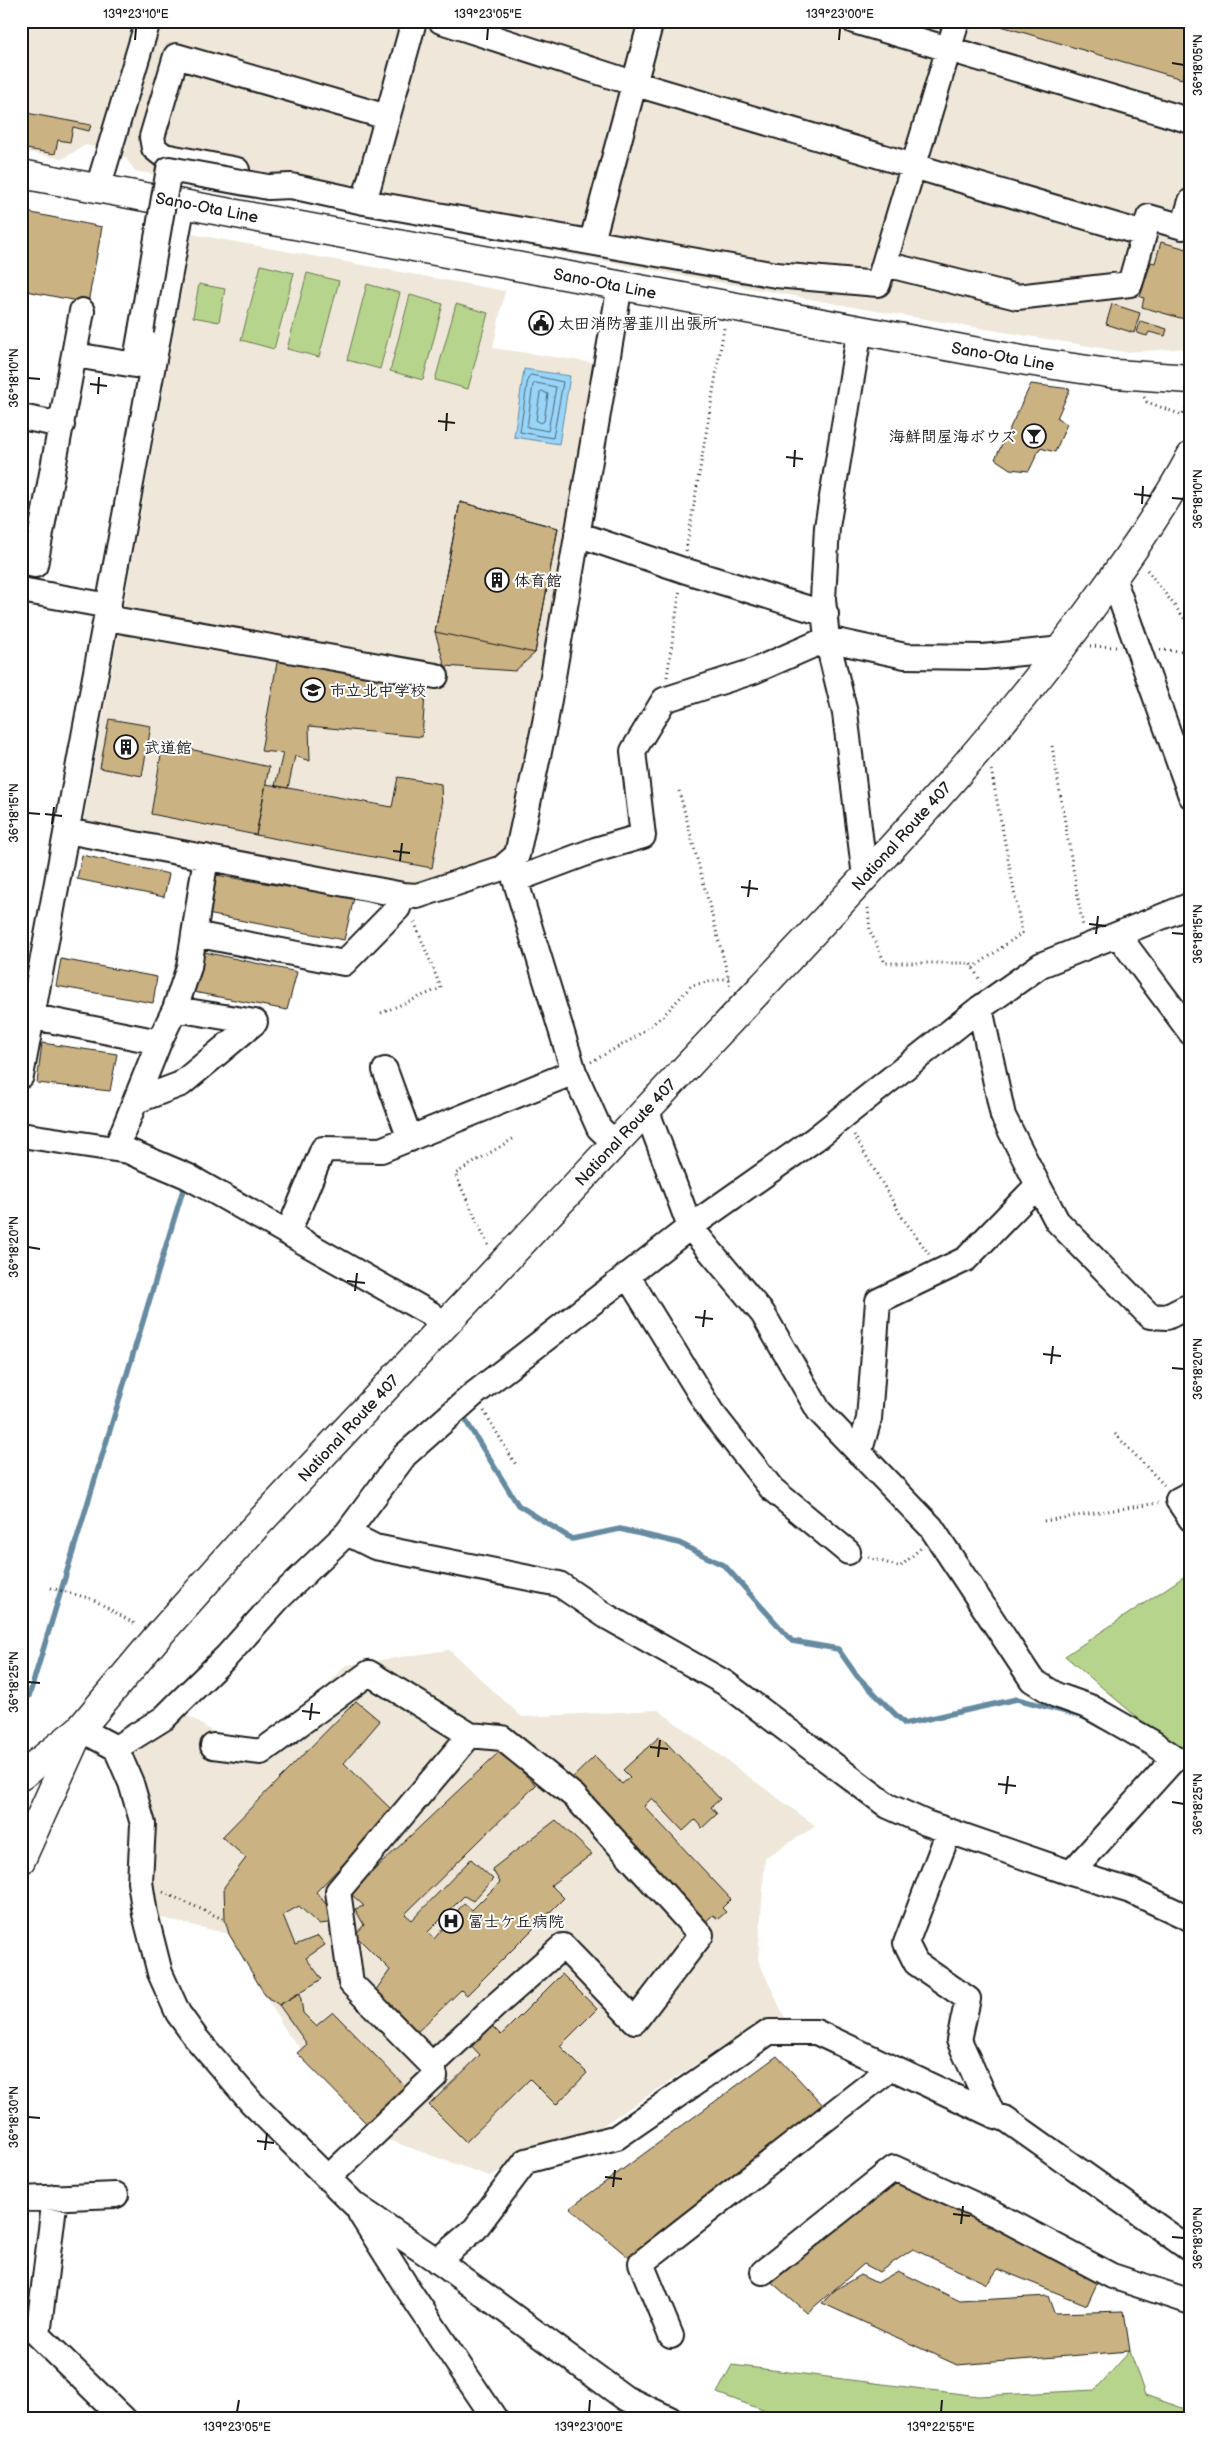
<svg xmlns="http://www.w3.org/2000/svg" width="1212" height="2440" viewBox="0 0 1212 2440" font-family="'Balsamiq Sans','Klee One',sans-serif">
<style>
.built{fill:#efe8da}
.green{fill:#b7d48d;stroke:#6a7854}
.water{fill:#98d5f9;stroke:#668ba1}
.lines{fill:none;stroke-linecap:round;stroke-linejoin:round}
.shore{stroke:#4e6674;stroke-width:1}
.stream{stroke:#668ba1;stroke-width:5.5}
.building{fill:#cab282;stroke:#1c1c1c}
.minor-casing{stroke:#1c1c1c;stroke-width:28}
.major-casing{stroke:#1c1c1c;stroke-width:31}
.highway-casing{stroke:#1c1c1c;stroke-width:31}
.path{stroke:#1c1c1c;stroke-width:3;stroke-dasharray:1 4;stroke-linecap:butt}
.minor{stroke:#fff;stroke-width:24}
.major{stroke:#fff;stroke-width:28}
.highway{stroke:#fff;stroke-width:28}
.minor-bridge-casing{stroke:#1c1c1c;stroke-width:28;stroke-linecap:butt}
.minor-bridge{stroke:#fff;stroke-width:24}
.ticks{fill:none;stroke:#1c1c1c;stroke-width:2}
.labels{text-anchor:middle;stroke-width:4;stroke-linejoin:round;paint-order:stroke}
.street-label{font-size:16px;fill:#1c1c1c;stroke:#fff}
.poi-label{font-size:16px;font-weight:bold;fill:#1c1c1c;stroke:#fff;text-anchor:start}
.neatline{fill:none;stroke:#1c1c1c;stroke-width:2}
.ticks-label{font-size:12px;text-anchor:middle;fill:#1c1c1c}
</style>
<rect width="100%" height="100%" fill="#fff"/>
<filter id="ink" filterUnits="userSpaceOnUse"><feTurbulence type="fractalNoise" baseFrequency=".02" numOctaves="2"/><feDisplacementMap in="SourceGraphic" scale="10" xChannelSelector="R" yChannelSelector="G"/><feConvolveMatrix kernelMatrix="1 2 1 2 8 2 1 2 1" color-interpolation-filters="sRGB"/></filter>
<g filter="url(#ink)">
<path class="built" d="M21,21h1170v327l-66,4 -261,-43 -239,-44 -490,-94 -10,-14 -39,-12 -24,14 -41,-8z
M192,234l313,57 -12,57 102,15 -86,492 -92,33 -334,-63z
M449,1650l73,67 136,-7 158,116 -51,32 -7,102 27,58 -32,9 -165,108 -99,41 -112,-40 -89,-102 -59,-100 -84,-20 8,-89 -6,-30 -16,-37 8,-14 13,-8 10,-2 22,-21 46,30 34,-2 19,-8 63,-68z"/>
<path class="green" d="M261,265l33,8 -20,76 -33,-9z
M307,273l32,8 -20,76 -32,-8z
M199,284l26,5 -6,33 -26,-5z
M367,284l33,9 -20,76 -33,-9z
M410,295l33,9 -20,76 -33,-9z
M456,304l32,9 -20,76 -33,-9z
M1188,1574l3,4v185l-126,-107z
M1130,2351l15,44 46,16v8h-404l-70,-26 15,-28 246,31 117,-6z"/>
<path class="water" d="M524,369l46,7 -11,68 -45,-7z"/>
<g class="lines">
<path class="shore" d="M531,375l32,7 -10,56 -33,-6 8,-54z
M536,383l20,4 -8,44 -21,-4 6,-42z
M542,391l6,3 -4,27 -3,2 -5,-3 4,-27z"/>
<path class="stream" d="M461,1413l57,92 54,34 48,-10 59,14 46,23 67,75 46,8 19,27 48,48 112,-25 65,17 20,11
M21,1700l8,-4 157,-516"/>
</g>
<path class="building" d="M995,21h196v29l-9,29 -188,-55z
M21,112l70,13 -2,6 -16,-4 -3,15 -12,-2 -3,14 -34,-6z
M21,211l81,16 -14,76 -67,-13z
M1161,242l30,8v71l-49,-14 2,-9 -4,-1 11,-35 4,1z
M1112,304l28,9 -6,20 -28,-9z
M1140,321l27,8 -2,7 -16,-4 -2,4 -10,-3z
M1031,384l39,5 -13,29 10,6 -12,28 -15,-4 -11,23 -19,-2 -15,-10z
M460,502l98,26 -23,125 -20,18 -70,-5 -10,-34z
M460,502l98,26 -23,125 -100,-21z
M278,657l148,24 -4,56 -113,-11 1,35 -15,-5 -7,32 -13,-2 8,-33 -22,-2z
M109,719l42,7 -9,50 -42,-8z
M163,743l106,24 -13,68 -105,-21z
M398,777l43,7 1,26 -10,58 -176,-33 10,-51 126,23z
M82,855l87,19 -5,23 -87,-18z
M216,875l138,23 -10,42 -137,-26z
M195,950l102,22 -10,38 -104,-20z
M61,959l96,18 -4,26 -97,-17z
M42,1043l75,11 -7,37 -73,-8z
M356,1701l24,20 -36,42 50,49 -78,80 20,24 -7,7 -11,1 -19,-18 -16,9 12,30 23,-9 7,9 -19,13 16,21 -43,26 -14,-10 -36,-61 -4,-14 -1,-33 22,-29 -24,-21z
M660,1736l60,63 -9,8 6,7 -15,14 -7,-8 -12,11 -31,-33 -8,8 87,93 -9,9 4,4 -8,7 -5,-4 -9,8 -134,-143 25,-24 27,28 8,-7 -7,-7z
M500,1751l36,34 -131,129 7,6 59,-61 22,20 -20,22 -9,-5 -36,36 6,7 30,-36 8,7 28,-28 -8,-13 64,-49 36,34 -41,31 13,13 -97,97 -6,-5 -48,46 -40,-42 17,-24 -35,-35 9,-10 -9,-16 9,-3 -14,-13z
M562,1974l35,35 -37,37 27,27 -31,32 -26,-26 -64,63 -37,-37 51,-50 -13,-14 20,-20 14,14z
M300,1993l3,20 13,13 17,-14 76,78 -41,35 -71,-72 10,-9 -28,-39z
M777,2056l47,50 -190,156 -64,-54z
M899,2180l202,95 -14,30 -89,-36 -11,15 -74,-35 -34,23 -15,-8 -57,49 -39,-34z
M898,2271l62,30 88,-5 6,17 70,-2 6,40 -173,14 -135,-62 13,-13 25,-15 17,8z"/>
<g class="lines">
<g class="minor-casing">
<path id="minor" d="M441,21l195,63 508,150
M854,21l337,100
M237,170l-73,-14 -10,-8 -2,-11 24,-81 211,61
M268,187l23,-1 73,16 412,73 102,9 79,-263
M98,188l50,-167
M364,202l50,-181
M592,241l59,-220
M885,264l132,33 113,-13 19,-67 34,10 8,-26
M860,329l-33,198 -4,72 4,40 18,74 20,164
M75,355l60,10 6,-34
M21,417l41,8
M577,534l106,36 143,44
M21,562l14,3 47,-254
M1113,578l78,218
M21,590l88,16
M107,618l329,58
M67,831l336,64 14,1 85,-28 15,-13 28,-132 75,-438
M511,866l63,206 25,56 16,15
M515,880l80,-30 48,-14 -10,-85 31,-51 90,-29 73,-32 78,17 78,1 79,-8
M194,934l150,29 54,-55 5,-13
M1118,935l73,98
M34,1017l125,25
M385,1070l25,69
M21,1076l162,-873
M136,1101l45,-17 74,-62 -80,-13
M646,1109l44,118 73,87 56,97 112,116 101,153 24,15 34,12 63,36 22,15 -104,115
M21,1135l107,16 59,25 244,138 13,11
M116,1149l43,-107 16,-33 14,-42 17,-110
M1038,1185l19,36 93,95 17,1 18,-9 6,2
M288,1233l35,-84 58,1 193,-78
M627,1275l85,138 60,76 76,63
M859,1453l10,-34 9,-118 88,-42 72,-74 -35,-69 -23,-108
M1191,1493l-13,7 13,19
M347,1533l28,14 184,37 47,32 119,67 163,123 38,17 145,50 60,18 60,28
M80,1729l36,19 48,-30 15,-15 48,-47 52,-58 68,-65 58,-78 69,-61 216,-167 125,-88 165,-131 61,-43 150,-60
M213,1746l48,6 108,-79 101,62 -132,156 13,92 81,82 64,-60 67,-59 72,75 66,-86 -127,-139 -72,-58 -32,-3
M116,1748l15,35 12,41 -3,58 5,32 15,59 18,40 18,25 55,64 104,103 90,61 180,132 45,21
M949,1831l-43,112 10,20 52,36 -9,41 34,75
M328,2178l107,-102 -3,-11
M55,2197l-17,138 86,84
M21,2199l95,-4
M360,2213l46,73 89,133
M437,2261l38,-32 51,-68 91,-24 152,-105h47l177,83 13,4 185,131
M763,2272l131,-104 101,46 117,62 79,26
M671,2336l-30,-73 250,-195"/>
</g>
<g class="major-casing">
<path id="major" d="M21,174l1006,187 88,13 76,5
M21,1860l59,-131"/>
</g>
<g class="highway-casing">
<path id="highway" d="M21,1776l59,-47 78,-93 97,-109c168,-179 336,-359 505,-538 117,-125 237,-250 337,-389 34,-46 67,-93 94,-144"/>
</g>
<path class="path" d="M1144,397l3,5 35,13 8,-14
M686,551l38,-223
M1147,570l44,57
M1090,646l26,1
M1160,650l31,1
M667,677l13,-88
M1052,746l31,181
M679,791l52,196
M868,908l2,23 15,32h85l11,19
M973,968l49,-35 -31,-164
M381,1013l60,-25 -27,-67
M591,1062l43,-24 29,-22 29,-31 37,-7
M854,1135l48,82 27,37
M488,1245l-33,-71 61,-37
M484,1411l32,54
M1115,1434l49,51
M1044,1521l114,-18
M868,1557l32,10 21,-19
M51,1588l41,11 45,26
M163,1892l62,28"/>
<use href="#minor" class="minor"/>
<use href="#major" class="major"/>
<use href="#highway" class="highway"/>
<g class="minor-bridge-casing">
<path id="minor-bridge" d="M141,331l28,-162 99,18"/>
</g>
<use href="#minor-bridge" class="minor-bridge"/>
</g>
</g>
<path class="ticks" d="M135,40l1,-12M487,40l1,-12M839,40l1,-12M1172,63l12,2M28,378l12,1M90,384l17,2M98,394l1,-17M438,421l17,2M446,431l1,-18M786,457l17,2M794,467l1,-17M1134,494l17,2M1172,498l12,1M1142,504l1,-18M28,813l12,1M45,814l17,2M52,824l2,-17M393,851l17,2M400,861l2,-18M741,887l17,2M748,897l2,-17M1089,924l17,2M1172,933l12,1M1096,934l2,-18M28,1247l12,2M347,1281l18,2M355,1291l2,-18M695,1317l18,2M703,1327l2,-17M1043,1354l18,2M1051,1364l2,-18M1172,1368l12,1M28,1682l12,1M302,1711l18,2M310,1720l2,-17M650,1747l18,2M658,1757l2,-17M998,1784l18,2M1006,1794l2,-18M1172,1802l12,2M28,2117l12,1M257,2141l17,2M265,2150l2,-17M605,2177l17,2M613,2187l2,-17M953,2214l17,2M961,2224l2,-18M1172,2237l12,1M237,2412l2,-12M589,2412l1,-12M941,2412l1,-12"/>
<defs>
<g id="civic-ring" transform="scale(1.25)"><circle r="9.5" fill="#fff" stroke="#1c1c1c" stroke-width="1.5"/><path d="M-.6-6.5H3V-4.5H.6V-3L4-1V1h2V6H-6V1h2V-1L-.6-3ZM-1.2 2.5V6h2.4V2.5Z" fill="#1c1c1c"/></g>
<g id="bar-ring" transform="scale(1.25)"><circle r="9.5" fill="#fff" stroke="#1c1c1c" stroke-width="1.5"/><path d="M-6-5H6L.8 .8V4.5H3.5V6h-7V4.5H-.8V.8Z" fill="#1c1c1c"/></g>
<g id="building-ring" transform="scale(1.25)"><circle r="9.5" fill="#fff" stroke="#1c1c1c" stroke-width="1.5"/><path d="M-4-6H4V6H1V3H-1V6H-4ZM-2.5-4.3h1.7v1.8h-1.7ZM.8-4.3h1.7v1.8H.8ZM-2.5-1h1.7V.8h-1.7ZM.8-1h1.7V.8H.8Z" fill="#1c1c1c"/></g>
<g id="school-ring" transform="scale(1.25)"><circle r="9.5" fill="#fff" stroke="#1c1c1c" stroke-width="1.5"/><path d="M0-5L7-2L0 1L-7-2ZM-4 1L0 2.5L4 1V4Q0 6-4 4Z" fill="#1c1c1c"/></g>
<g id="hospital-ring" transform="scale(1.25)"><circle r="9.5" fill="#fff" stroke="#1c1c1c" stroke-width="1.5"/><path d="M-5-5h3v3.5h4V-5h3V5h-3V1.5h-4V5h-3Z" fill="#1c1c1c"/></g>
</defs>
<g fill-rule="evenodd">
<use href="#civic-ring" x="541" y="323"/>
<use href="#bar-ring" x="1034" y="436"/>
<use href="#building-ring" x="497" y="580"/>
<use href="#school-ring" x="313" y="690"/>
<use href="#building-ring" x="126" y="747"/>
<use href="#hospital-ring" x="451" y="1921"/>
</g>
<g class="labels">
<g class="street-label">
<text transform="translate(207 207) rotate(11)" y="6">Sano-Ota Line</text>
<text transform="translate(605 283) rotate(11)" y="6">Sano-Ota Line</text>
<text transform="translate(1003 356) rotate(10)" y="6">Sano-Ota Line</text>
<text transform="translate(901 836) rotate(-48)" y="6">National Route 407</text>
<text transform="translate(625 1132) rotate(-47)" y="6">National Route 407</text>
<text transform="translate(348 1428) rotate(-47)" y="6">National Route 407</text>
</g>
<g class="poi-label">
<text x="558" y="329">太田消防署韮川出張所</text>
<text x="1016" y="442" text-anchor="end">海鮮問屋海ボウズ</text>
<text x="514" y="586">体育館</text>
<text x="330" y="696">市立北中学校</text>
<text x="144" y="753">武道館</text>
<text x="468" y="1927">冨士ケ丘病院</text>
</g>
</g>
<rect width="1212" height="2440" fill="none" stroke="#fff" stroke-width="55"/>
<rect x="28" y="28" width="1156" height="2384" class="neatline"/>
<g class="ticks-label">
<text x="136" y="18">139°23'10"E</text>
<text x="488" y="18">139°23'05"E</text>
<text x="840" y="18">139°23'00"E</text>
<text transform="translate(1198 65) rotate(-90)" y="4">36°18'05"N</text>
<text transform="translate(14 378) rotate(-90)" y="4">36°18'10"N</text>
<text transform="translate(1198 499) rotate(-90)" y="4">36°18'10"N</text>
<text transform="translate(14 813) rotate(-90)" y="4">36°18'15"N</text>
<text transform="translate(1198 934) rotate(-90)" y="4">36°18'15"N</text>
<text transform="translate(14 1247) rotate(-90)" y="4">36°18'20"N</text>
<text transform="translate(1198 1369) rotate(-90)" y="4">36°18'20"N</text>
<text transform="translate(14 1682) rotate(-90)" y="4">36°18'25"N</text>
<text transform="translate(1198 1804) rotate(-90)" y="4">36°18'25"N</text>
<text transform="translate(14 2117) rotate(-90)" y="4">36°18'30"N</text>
<text transform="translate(1198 2238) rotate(-90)" y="4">36°18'30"N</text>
<text x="237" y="2431">139°23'05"E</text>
<text x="589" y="2431">139°23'00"E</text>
<text x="941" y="2431">139°22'55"E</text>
</g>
</svg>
